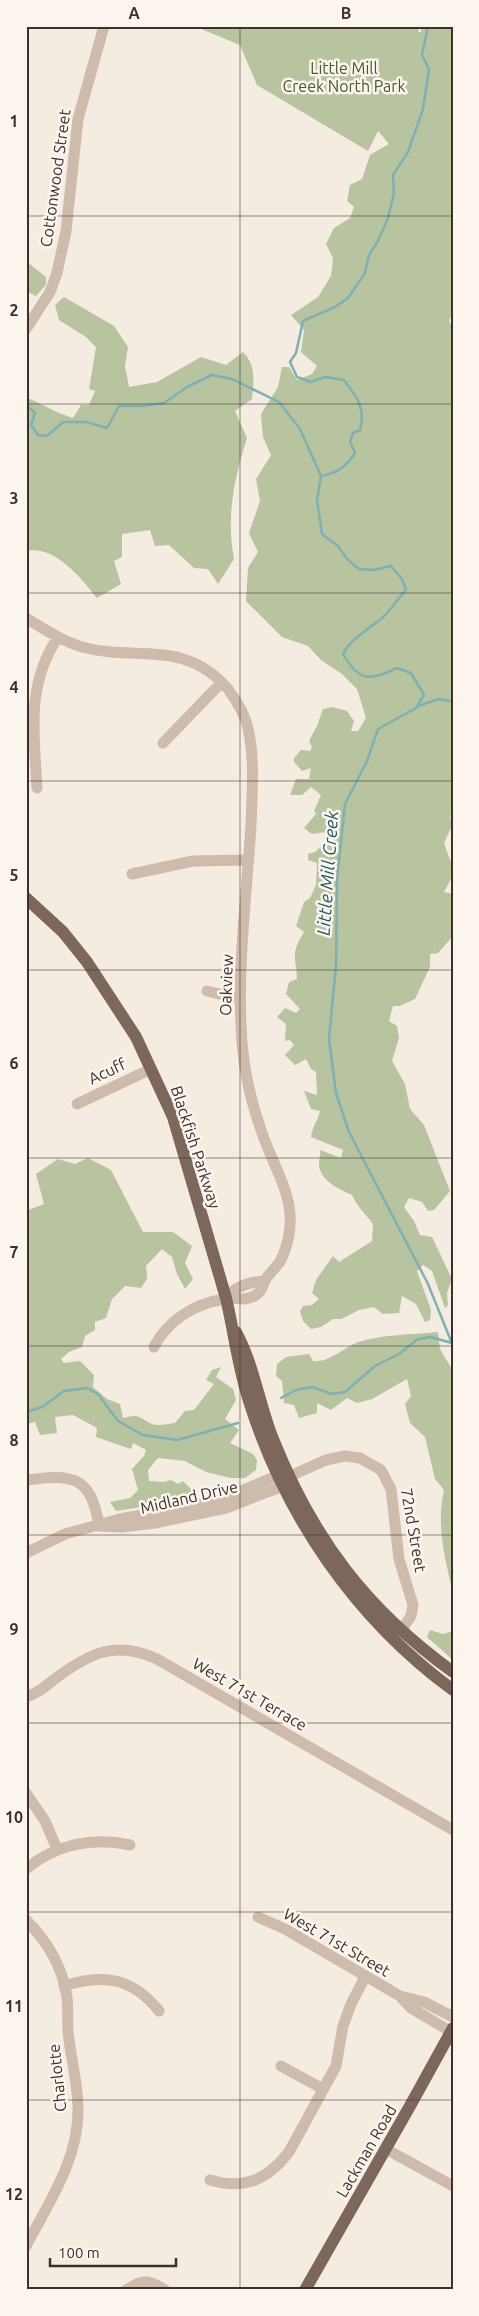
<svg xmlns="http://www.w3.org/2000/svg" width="479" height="2316" viewBox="0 0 479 2316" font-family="Ubuntu,sans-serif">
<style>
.green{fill:#b8c4a0}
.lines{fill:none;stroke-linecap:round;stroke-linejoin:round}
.stream{stroke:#7fb0b2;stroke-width:2.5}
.minor{stroke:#cdbbac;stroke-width:11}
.major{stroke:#7d675c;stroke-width:12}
.grid{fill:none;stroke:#3b302b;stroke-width:1;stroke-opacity:0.55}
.labels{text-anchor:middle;stroke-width:5;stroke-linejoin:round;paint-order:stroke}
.park-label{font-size:16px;fill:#4a5a2e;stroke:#fbf5ee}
.street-label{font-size:16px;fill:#3b302b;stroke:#fbf5ee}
.water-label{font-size:18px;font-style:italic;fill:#1f5a5e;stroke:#fbf5ee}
.neatline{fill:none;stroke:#3b302b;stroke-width:2}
.grid-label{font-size:16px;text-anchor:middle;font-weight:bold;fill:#3b302b}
</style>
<rect width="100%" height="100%" fill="#f4ebe1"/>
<path class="green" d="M194,26h225l-1,6h3l1,-6h31v286l-4,9 4,8v486h-3l2,11 -8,17c8,24 14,26 0,49l9,2v42l-15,17 -8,1v13l-15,32 -15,7h-7l-4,15 8,5 2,12 -7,23 13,23 5,25 14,16 26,66 -16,19 -6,1 -6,-9 -13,-4 -5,9 10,14 6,14 12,2 20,42 -5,14 1,12 -3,3 -13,-37 -9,-6 -6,6 14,39 -1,10 -5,2 -9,-18 -14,-8 -3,17 -16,1 -9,-7 -15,3 -18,9h-8l-12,8 -10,2 -8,-8 -3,-10 3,-5 9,-1 7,-6 -7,-6 4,-13 17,-24 6,6 33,-21 1,-17c-8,-11 -15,-16 -21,-29 -13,-6 -34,-15 -33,-33 0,-4 2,-7 1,-12l21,8 2,-8 -32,-13c1,-10 7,-16 9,-26l-9,-2 -7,-18 13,4 -1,-23 -5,-3 -5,-10 -11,6 -10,-10 9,-10 -4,-5 -5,1 1,-17 -9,-7 8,-9 11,5 4,-4 -14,-15 3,-12 8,-3c-1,-24 -7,-24 7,-47l-8,-6 8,-24 6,-4 6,-13 1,-22 -9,-3v-6l7,-2 13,-12 -2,-8 -14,2 -8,-6 12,-14 -2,-3 7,-16 -10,-8 -9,8h-12l6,-16h13l2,-11 -9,3 -8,-9v-4l7,-8 9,1 2,-4 -3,-6 8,-15 6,-17 10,-2 14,4 7,10 -3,10h7l8,-13 -9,-29 -15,-15 -21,-14 -13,-14 -26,-9 -36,-36 2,-33 10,-16 -9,-19 11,-32 -4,-22 15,-24 -8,-18 -2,-23 17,-27 4,-20h7l8,13 15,-6 5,-8 -16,-14 3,-22 -13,-15 27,-18 13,-21 2,-18 -7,-14 8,-16 16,-10 4,-11 -7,-6 3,-16 12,-6 8,-24 19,-11 -11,-13 -10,20 -111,-66 -17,-40z
M26,261l20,16v8l-10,11 -10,-5z
M64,297l50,29 14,21 -3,19 4,21 28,-5 44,-25 25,8 17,-13c13,13 11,29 9,47l-17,12 12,27c-13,41 -21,79 -13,121l-16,25 -10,-15 -14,-1 -25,-23 -14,1 -5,-16 -28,4v23l-8,4 7,23 -24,14c-16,-20 -42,-53 -71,-47v-154l33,16 14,5 8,-13h8l6,-14 -6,-2 7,-42 -10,-10 -27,-17 -4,-15z
M88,1158l23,12 32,62h30l19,14 -7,17 8,16 -8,10 -8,-15 -5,-17 -10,-8 -16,17 1,13 -6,9 -16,-2 -13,13 -6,19 -11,4v8l-10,6 -3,11 -13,5 -8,7 3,4 16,-2 14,14 -1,12 14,12 13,5 3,14c16,-4 14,-2 27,5 7,4 17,1 25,0l10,-12 9,-1 20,-26 -8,-4 6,-10 9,-3 -5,10 17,12 3,11 -11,19 14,11 -9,13 23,11 4,6 -1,10 -11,8h-14l-25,-6 -21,-11 -27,-3 -10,12 1,11 14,1 8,-2 7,4 5,-3 13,13 -3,5 -77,12 -6,-9 20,-4 8,-8 -6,-21 12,-13 2,-6 -13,-7 -2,6 -35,-12 1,-9 -24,-13 -18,2 2,16 -17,2 -5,-13 -9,2v-213l18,-7 -8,-30 22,-15 17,5z
M438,1332l2,17 13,22v222c-8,-34 -17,-68 -9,-103l-9,-11 -10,-42 -15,-14 -5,-19 6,-8 -4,-17 -35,20 -15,4 -10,-5 -16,12 -14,-7v10l-18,5 -5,-13 -10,-2 -2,-22 -6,-5 1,-12 9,-7 23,-3 4,7c16,2 30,-13 45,-19 27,-8 52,-7 80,-10z
M430,1630l13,4 10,-3v29l-26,-23z"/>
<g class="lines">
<path class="stream" d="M428,26l-6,29 7,14 -6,40 -15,43 -15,23 1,18 -6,25 -10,23 -9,14 -4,18 -17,25 -13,9 -32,14 -7,32 -6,9 7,15 14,5 14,-5 19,3c13,17 22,28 16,50l-7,3 -3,9 5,11c-9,14 -17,20 -34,23l-4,24 5,34 16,12 9,13 12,10 14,1 18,-4 11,13 4,11c-8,8 -14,19 -23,27 -13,12 -31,20 -40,37 16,28 26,27 54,14l14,5 13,22 -8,13 -38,21 -11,32 -22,43 -8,76 -1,85 -7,74 7,54 13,39 79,152 25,62
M26,405l9,8 -4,12 7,10 9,1 16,-14h23l21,6 12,-22h23l22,-3 23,-16 25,-12 20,4 47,23 21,27 21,47
M418,706l21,-7 11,2
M281,1398l15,-8 16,-3 20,7 13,-2 30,-26 24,-12 19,-15 13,-2 21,6
M26,1412l16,-5 22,-16 23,-3 11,6 20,27 25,14 34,5 61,-17"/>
<path class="minor" d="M26,329l24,-37 7,-19 9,-42 12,-112 26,-93
M26,618c18,11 36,23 56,29 54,15 102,-9 146,42 8,11 17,26 20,39 7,32 4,65 3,97 -4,67 -13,134 -10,200 1,36 8,71 20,105 16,48 44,78 20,130 -4,7 -11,12 -15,19 -4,6 -3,12 -10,16 -13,8 -20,1 -32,4 -30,5 -56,21 -70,48
M163,743l58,-60
M37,788c-3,-56 -11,-103 21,-151
M132,874l61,-13 56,-1
M207,991l33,8
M77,1104l74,-35
M226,1298c10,-12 23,-16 38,-17
M26,1480c46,-6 65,-5 73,46
M99,1526l23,1 33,-4 71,-15 57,-22 7,-10 36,-16 19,-4 15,2 21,12 10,19 8,70 14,46 -2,11 -10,15
M26,1553l39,-19 55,-15 97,-18 62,-26 7,1
M26,1697c12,-4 20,-11 30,-19 34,-25 59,-38 101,-19l296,171
M26,1793l19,28 12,28
M26,1869c30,-25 67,-32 104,-24
M258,1917l27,12 115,67 24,6 29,15
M26,1920c20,20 35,44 40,72 3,12 1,25 2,38 2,26 10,52 10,79 1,50 -30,95 -52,137
M64,1986c39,-13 69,-8 95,25
M400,1996l11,12 42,25
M281,2066l42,23
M386,2149l67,37
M210,2180c35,10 57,0 79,-28l47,-86 7,-40 8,-22 14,-27
M126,2290c19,-11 20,-11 39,0"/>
<path class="major" d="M26,898l37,34 24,30 49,75 37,80 53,181c8,34 12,69 23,103 36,115 107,218 204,289
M236,1332c18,33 23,72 37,107 40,100 93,170 180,233
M305,2290l105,-184 43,-78"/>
</g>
<path class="grid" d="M240,26v2264M26,216h427M26,404h427M26,593h427M26,781h427M26,970h427M26,1158h427M26,1346h427M26,1535h427M26,1723h427M26,1912h427M26,2100h427"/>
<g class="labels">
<g class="park-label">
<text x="344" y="74">Little Mill<tspan x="344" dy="18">Creek North Park</tspan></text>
</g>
<g class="street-label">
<text transform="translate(55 178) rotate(-82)" y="6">Cottonwood Street</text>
<text transform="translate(226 985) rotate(-88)" y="6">Oakview</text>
<text transform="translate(107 1071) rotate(-25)" y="6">Acuff</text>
<text transform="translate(196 1147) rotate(72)" y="6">Blackfish Parkway</text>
<text transform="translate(189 1497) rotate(-13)" y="6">Midland Drive</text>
<text transform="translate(414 1530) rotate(80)" y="6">72nd Street</text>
<text transform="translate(250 1694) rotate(30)" y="6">West 71st Terrace</text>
<text transform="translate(337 1942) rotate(30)" y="6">West 71st Street</text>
<text transform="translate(57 2078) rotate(-96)" y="6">Charlotte</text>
<text transform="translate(366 2151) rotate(-60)" y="6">Lackman Road</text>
</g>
<g class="water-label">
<text transform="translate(328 873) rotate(-86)" y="6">Little Mill Creek</text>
</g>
</g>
<rect width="479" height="2316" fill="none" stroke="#fbf5ee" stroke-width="55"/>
<path d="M50 2258v8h126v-8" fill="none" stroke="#3b302b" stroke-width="2.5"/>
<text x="58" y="2258" font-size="15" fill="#3b302b" stroke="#fbf5ee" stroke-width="4" paint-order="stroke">100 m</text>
<rect x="28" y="28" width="424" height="2260" class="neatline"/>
<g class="grid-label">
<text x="134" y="19">A</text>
<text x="346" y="19">B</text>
<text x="14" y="127">1</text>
<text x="14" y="316">2</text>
<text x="14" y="504">3</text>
<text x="14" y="693">4</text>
<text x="14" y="881">5</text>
<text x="14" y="1069">6</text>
<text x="14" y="1258">7</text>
<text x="14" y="1446">8</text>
<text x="14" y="1635">9</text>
<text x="14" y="1823">10</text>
<text x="14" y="2012">11</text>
<text x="14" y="2200">12</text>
</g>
</svg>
